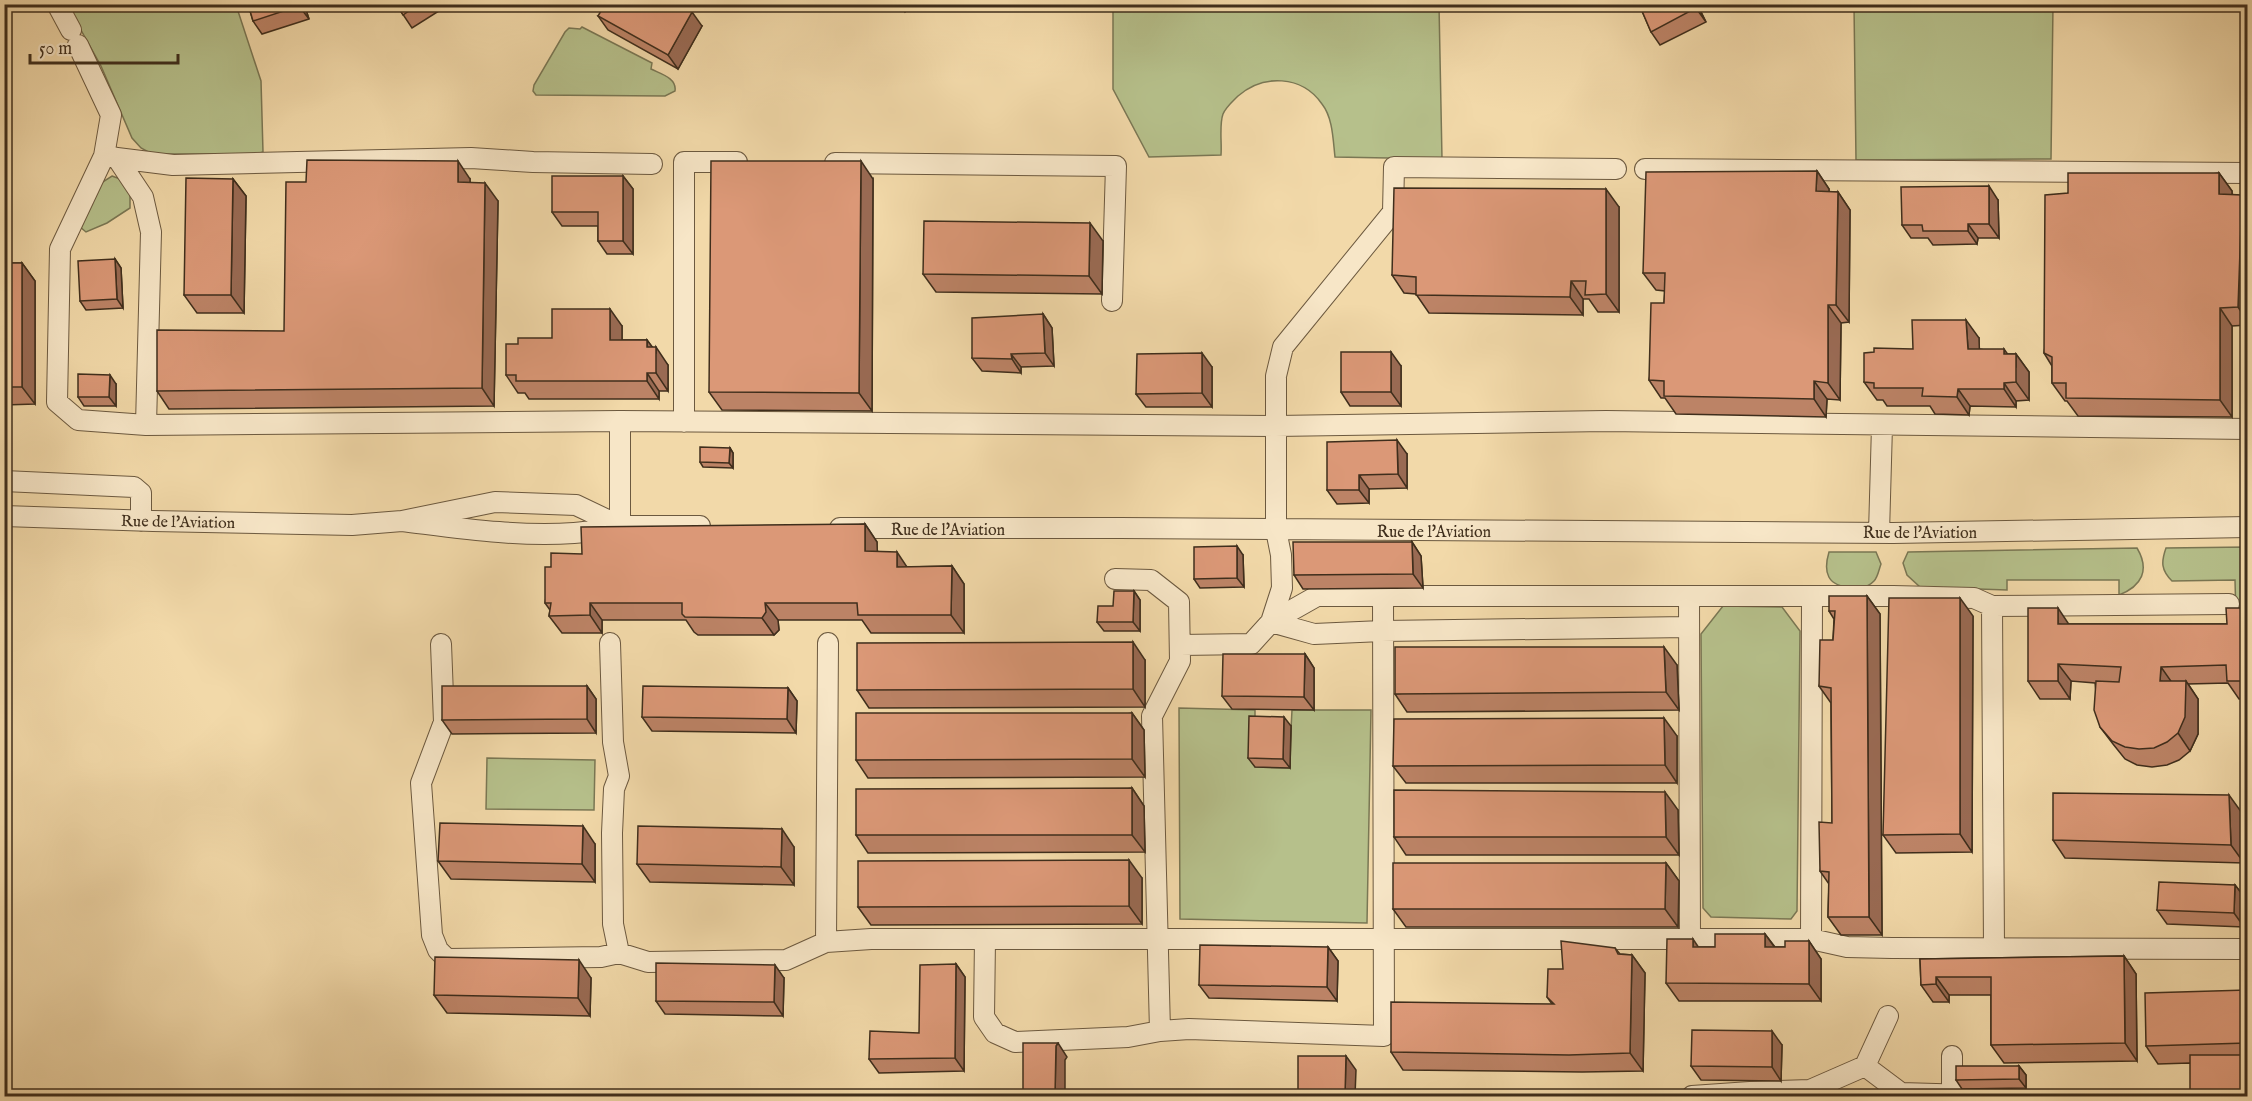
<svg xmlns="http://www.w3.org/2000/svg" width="2252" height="1101" viewBox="0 0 2252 1101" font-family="'IM FELL English',serif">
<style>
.green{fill:#b6c08b;stroke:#7a7754;stroke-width:1.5}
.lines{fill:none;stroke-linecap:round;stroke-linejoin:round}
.minor-casing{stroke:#6c593f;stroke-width:22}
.minor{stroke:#f7e6c7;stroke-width:20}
.wall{fill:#bc8366;stroke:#3f2e1c;stroke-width:1.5}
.shaded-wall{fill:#996a53;stroke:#3f2e1c;stroke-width:1.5}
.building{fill:#db9877;stroke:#3f2e1c;stroke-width:1.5}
.labels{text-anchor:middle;stroke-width:4.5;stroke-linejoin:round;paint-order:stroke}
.street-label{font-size:16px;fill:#3f2e1c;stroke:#f7e6c7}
</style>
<rect width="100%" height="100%" fill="#f2d9a9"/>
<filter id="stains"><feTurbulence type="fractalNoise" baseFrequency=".00333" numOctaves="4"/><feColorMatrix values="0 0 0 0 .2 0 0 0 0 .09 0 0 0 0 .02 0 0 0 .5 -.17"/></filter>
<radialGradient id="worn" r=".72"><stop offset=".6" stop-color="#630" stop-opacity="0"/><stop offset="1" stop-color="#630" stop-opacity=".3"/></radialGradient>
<path class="green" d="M67,5h169l25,76 2,71 -7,2h-104l-11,-6 -9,-10 -31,-72z
M1113,5h326l3,154 -107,-2c-2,-17 -2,-39 -13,-53 -20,-29 -59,-30 -84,-8 -5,5 -12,11 -15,18 -4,11 -1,29 -2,41l-72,2 -36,-68z
M1854,5h199l-2,154 -195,1z
M582,27l70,36 -1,6c10,5 26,9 24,22l-10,5 -129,-1 -3,-4 1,-6 31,-53 4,-4 11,1z
M112,176l11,4 7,12v16l-23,15 -21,9 -7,-6 22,-43z
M2247,547v71l-11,1 -1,-39 -63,1c-11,-11 -11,-19 -6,-33z
M2137,548c13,22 5,38 -18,47v-15h-112v10l-87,-3 -13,-12 -4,-12 5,-11z
M1829,552h47l5,12c-2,5 -3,13 -7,17 -7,7 -13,7 -22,6 -25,0 -29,-15 -23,-35z
M1723,606l59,1 18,24 -3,280 -6,8 -80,-2 -8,-9 -2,-274z
M1179,708l76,2v57l34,1 3,-58h79l-4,213 -187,-4z
M487,758l108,2 -1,50 -108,-1z"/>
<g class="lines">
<g class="minor-casing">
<path id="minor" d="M57,4l14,26
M78,45l33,70 -7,41 -44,93 -3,153 21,18 68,5 474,-4 656,5 330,-5 642,8
M108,156l9,2 26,39 8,35 -5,193
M117,158l56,7 298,-7 62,4 119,2
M835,163l281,3 -4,135
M1645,169l603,4
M620,421v105h80
M684,422v-260h53
M4,481l130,6 7,6v28
M4,516l149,5 199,4 50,-4 93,-19 81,3 44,21c-15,2 -30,6 -46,7 -58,4 -115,-5 -172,-12
M840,528h280l773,5 355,-6
M1879,533l3,-107
M1115,579l36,1 28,22 1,59 -28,55 8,315 29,-2 195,7 -1,-440
M1689,596l1,343
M1992,606l2,342
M1271,622l11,-34 -1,-33 -5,-25v-154l7,-29 110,-135 1,-45 222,2
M1271,622l43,12 68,-3 306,-4
M610,643l3,99 6,34 -5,13 -2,44 1,91 6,29
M441,644l3,78 -23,61 11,152 6,15 9,9 154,-2 18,-4 29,9 138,-2 40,-18 45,-3h940l36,8 45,1 356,1
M1180,645l71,-1 20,-22 46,-26h576l81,2 18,8 237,-2
M985,939l-1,78 11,16 20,9 113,-5 32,-6
M1811,939l1,-343
M826,942l2,-299
M1865,1066l36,27 104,3
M1952,1095v-39
M1692,1096l58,-4 60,-2 55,-24 23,-50"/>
</g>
<use href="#minor" class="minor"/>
</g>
<path class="wall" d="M248,4h56l5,15 -47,15 -9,-13z
M396,4h54l-38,24z
M1639,4h58l9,18 -46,23 -9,-13z
M598,16l104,10 -24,43 -70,-39z
M1817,171l12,18v3h9l12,18 -1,112 -8,1 -1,77 -13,-1 -1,18 -150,-3 -11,-16h-4l-12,-18 15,-77 1,-12 -9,-1 -13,-17z
M2219,173l13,18v3l15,9v122l-15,1v91l-154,-1 -11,-15h-2l-13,-18v-17l-8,-13 24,-160z
M623,176l10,13v65h-26l-9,-13v-15h-36l-10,-14z
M233,179l13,17 -2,117h-47l-13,-18z
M470,179v3l28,19 -4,205 -325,3 -12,-18 127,-60z
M873,179l-1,232 -150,-1 -13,-18z
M1998,200l1,38h-21l-1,6 -44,1 -5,-7h-17l-9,-13z
M1619,207v105h-21l-9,-13h-6v16l-154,-2 -13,-19 -12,-1 -12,-18z
M1103,241l-1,53 -166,-2 -13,-18z
M115,259l6,9 2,40 -37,2 -6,-9z
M4,263h18l13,18v123l-31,1z
M1043,314l9,14 2,38 -33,1v6l-39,-2 -10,-13z
M622,326v14h25l5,7 16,18v26h-9v8h-130l-4,-6h-7l-12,-18 46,-37z
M1979,338v11l29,5h8l13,18v28l-13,1v6l-46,-1 -1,9 -34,-1 -5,-8h-43l-4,-6h-6l-13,-18 49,-33z
M1401,366v40h-51l-9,-14z
M1212,367v40h-66l-10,-13z
M116,384v22h-32l-6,-9z
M730,448l3,5v15l-30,-1 -3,-5z
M1407,454v34l-38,1v14l-32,1 -10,-14z
M865,524l12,18v9l30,16 45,-1 12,18v49h-93l-9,-13h-84l1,10 -5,5h-76l-4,-3 -8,-12h-84v13h-40l-13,-17 1,-6 -5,-7 6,-36 31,-13z
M1412,542l9,14 2,32 -120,1 -9,-14z
M1243,555l1,32 -44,1 -6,-9z
M1134,591l6,9v31h-36l-7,-9 16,-16z
M1867,596l13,18 2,321h-41l-13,-18 1,-33 -9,-13 12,-48 -1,-120 -12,-17 14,-46 1,-21 -5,-8z
M2247,608v91h-8l-11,-16 -40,1 10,15v35l-8,17 -11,9 -12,5 -15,2 -15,-2 -12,-6 -12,-15 -13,-17 -5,-44 -24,-2 -1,18h-30l-12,-18 41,-57h158z
M1973,616l-1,236 -76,1 -13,-18z
M1305,654l9,14v42l-82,-1 -10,-13z
M1145,660v47l-276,1 -12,-18z
M1677,665l2,45 -272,2 -12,-18z
M587,686l9,13v34l-144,1 -10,-14z
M788,688l9,13 -1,32 -144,-2 -10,-14z
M1132,713l12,17 1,47 -277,1 -12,-18z
M1291,726l-1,42 -35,-1 -7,-9z
M1677,736v47h-271l-13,-17z
M1132,788l12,18 1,46 -277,1 -12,-18z
M1678,810l1,45h-273l-12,-18z
M2242,813l2,50 -179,-5 -12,-18z
M595,844v38l-144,-3 -13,-18z
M794,847v38l-144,-3 -13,-18z
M1666,863l13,18 -1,46h-272l-13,-18z
M1142,878v46l-271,1 -13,-18z
M2235,885l10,13 -1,29 -77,-3 -10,-14z
M1765,934l10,13h10l24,-6 12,18v42h-142l-13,-18 32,-36h17z
M1328,947l10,14 -1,40 -128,-3 -10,-13z
M1615,948l5,6 12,1 13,18 -2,98 -61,1 -179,-2 -12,-18 161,-48 -5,-7 16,-28z
M2124,956l12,18 1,87 -133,2 -13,-18v-50h-42v7h-16l-12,-17 -1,-26z
M956,964l9,13 -1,94 -85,2 -10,-14 50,-26z
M591,978l-1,38 -143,-3 -13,-18z
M784,978l-1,38 -118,-2 -9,-13z
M2247,990v106l-57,-33 -32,1 -12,-18z
M1782,1045l-1,36 -80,-1 -10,-14z
M2019,1066l7,9v13l-64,1 -6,-9z"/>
<path class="shaded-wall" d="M299,4h5l5,15 -10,-13z
M900,4h12l-7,8z
M1694,4h3l9,18 -10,-14z
M692,12l10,14 -24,43 -10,-14z
M458,161l12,18v21l-12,-18z
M861,161l12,18 -1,232 -13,-18z
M1817,171l12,18v20l-13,-18z
M2219,173l13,18v20l-13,-17z
M623,176l10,13v65l-10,-13z
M233,179l13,17 -2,117 -13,-18z
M485,183l13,18 -4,205 -12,-18z
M1989,186l9,14 1,38 -10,-14z
M1606,189l13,18v105l-13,-18z
M1838,192l12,18 -1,112 -13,-17z
M2242,195l5,8v118l-9,-14z
M1090,223l13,18 -1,53 -13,-18z
M1968,224l10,14 -1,6 -9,-13z
M115,259l6,9 2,40 -6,-9z
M22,263l13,18v123l-13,-17z
M1571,281l12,18v16l-13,-18z
M1828,305l13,18 -1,77 -12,-17z
M2220,308l12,18v91l-12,-17z
M610,309l12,17v32l-12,-18z
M1043,314l9,14 2,38 -9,-13z
M1966,320l13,18 1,29 -12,-18z
M647,340l9,12v-5l12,18v26l-12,-18 -9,-26z
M2004,349l12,17v-12l13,18v28l-13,-18 -12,-28z
M1391,352l10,14v40l-10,-14z
M1202,353l10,14v40l-10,-14z
M1011,354l10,13v6l-9,-14z
M647,373l12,18v8l-12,-18z
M110,375l6,9v22l-7,-9z
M1814,381l13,18 -1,18 -12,-18z
M2004,383l12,18v6l-12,-18z
M1958,389l12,17 -1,9 -12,-18z
M1397,440l10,14v34l-9,-14z
M730,448l3,5v15l-4,-5z
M1359,475l10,14v14l-10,-13z
M865,524l12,18 1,27 -13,-18z
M1412,542l9,14 2,32 -10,-14z
M1237,546l6,9 1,32 -7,-9z
M897,552l12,18 -12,-3z
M952,566l12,18v49l-13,-18z
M1134,591l6,9v31l-7,-9z
M1867,596l13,18 2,321 -13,-18z
M1960,598l13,18 -1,236 -12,-18z
M590,603l12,17v13l-12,-18z
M765,603l13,17 1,10 -5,5 -12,-17z
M2058,608l12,18 -12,-2z
M1133,642l12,18v47l-12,-18z
M1664,647l13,18 2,45 -13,-18z
M1305,654l9,14v42l-10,-13z
M2058,664l13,17 -1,18 -12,-18z
M2161,667l12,17 -13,-3z
M2186,681l12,18v35l-8,17 -12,-18z
M587,686l9,13v34l-9,-14z
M788,688l9,13 -1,32 -9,-14z
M1132,713l12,17 1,47 -13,-18z
M1284,717l7,9 -1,42 -7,-9z
M1664,718l13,18v47l-12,-18z
M1132,788l12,18 1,46 -13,-17z
M1665,792l13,18 1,45 -13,-18z
M2229,795l13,18 2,50 -13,-18z
M583,826l12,18v38l-13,-18z
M782,829l12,18v38l-13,-18z
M1129,860l13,18v46l-13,-18z
M1666,863l13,18 -1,46 -13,-18z
M2235,885l10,13 -1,29 -10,-14z
M1765,934l13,18 -13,-5z
M1693,939l12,18 -12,-10z
M1809,941l12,18v42l-12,-17z
M1328,947l10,14 -1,40 -10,-14z
M1632,955l13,18 -2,98 -13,-18z
M2124,956l12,18 1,87 -12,-18z
M579,960l12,18 -1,38 -12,-18z
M956,964l9,13 -1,94 -9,-13z
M775,965l9,13 -1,38 -9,-14z
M1936,977l13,18v7l-13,-18z
M1772,1031l10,14 -1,36 -9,-14z
M1058,1043l9,14 -2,3v36h-10l1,-50z
M1346,1056l10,14 -1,26h-10z
M2019,1066l7,9v13l-7,-9z"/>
<path class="building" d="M248,4h51v2l-46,15z
M396,4h23l-16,11z
M605,4h73l14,8 -24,43 -70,-39z
M1639,4h55l2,4 -45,24z
M307,160l151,1v21l27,1 -3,205 -325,3v-61l127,1 2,-149h20z
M711,161h150l-2,232 -150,-1z
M1817,171l-1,20 22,1 -2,113h-8v78l-14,-2v18l-150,-3v-15l-15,-1 2,-77h13l1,-30h-22l3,-101z
M2068,173h151v21l23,1 -4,112 -18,1v92l-154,-2v-15h-14v-26l-8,-4 1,-158 23,-2z
M552,176h71v65h-25v-29h-46z
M186,178l47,1 -2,116h-47z
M1989,186v38h-21v7h-45l-1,-6h-20l-1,-38z
M1394,188l212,1v105l-21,1 1,-14h-15l-1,16 -154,-2v-18l-24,-2z
M924,221l166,2 -1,53 -166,-2z
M115,259l2,40 -37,2 -2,-40z
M4,263h18v124h-18z
M552,309h58v31h37v7h9v26h-9v8h-131v-6h-10v-31h12v-6h34z
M1043,314l2,39 -34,1 1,5 -40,-1v-40z
M1912,320h54l2,29h36v5h12v28l-12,1v6h-46l-1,8 -35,-1 1,-8h-49v-5l-10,-1v-29l10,-1v-4l39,1z
M1341,352h50v40h-50z
M1202,353v40l-66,1 1,-40z
M78,374l32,1 -1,22h-31z
M1397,440l1,34 -39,1v15h-32v-48z
M700,447l30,1 -1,15 -29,-1z
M865,524v27l32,1v15l55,-1 -1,49h-93l-1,-12h-92l1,9 -4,6 -77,-1 -3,-3v-11h-92v12l-41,1 2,-13h-6v-36h6v-14l31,1 -1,-27z
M1293,542h119l1,32 -119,1z
M1237,546v32l-43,1v-32z
M1114,591h20l-1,31h-36l1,-16h15z
M1829,596h38l2,321h-41l1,-45 -9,-1 -1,-49 13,1 -1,-135 -12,-2 1,-46h13l2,-29h-6z
M1889,598h71v236l-77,1z
M2028,608h30v16h169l-1,-16h21v73h-20l-1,-16 -65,2 -1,14h26l-1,36 -7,16 -11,9 -13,6 -15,1 -14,-2 -13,-6 -12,-14 -6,-17 2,-29 23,1 2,-15 -63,-3v17h-30z
M1133,642v47l-276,1v-47z
M1395,647h269l2,45 -271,2z
M1223,654h82l-1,43 -82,-1z
M442,686h145v33l-145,1z
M643,686l145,2 -1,31 -145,-2z
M856,713h276v46l-276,1z
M1249,716l35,1 -1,42 -35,-1z
M1664,718l1,47 -272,1 1,-47z
M1132,788v47h-276v-46z
M1394,790l271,2 1,45h-272z
M2053,793l176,2 2,50 -178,-5z
M440,823l143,3 -1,38 -144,-3z
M638,826l144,3 -1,38 -144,-3z
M1129,860v46l-271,1v-46z
M1393,863h273l-1,46h-272z
M2159,882l76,3 -1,28 -77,-3z
M1715,934h50v13h20v-6h24v43l-143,-1 1,-44h26v8h22z
M1561,941l54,7 3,6 14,1 -2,98 -61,2 -178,-3v-50l163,2 -7,-7 1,-28h15z
M1200,945l128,2 -1,40 -128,-2z
M2124,956l1,87 -134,2v-68h-55v7l-15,1 -1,-26z
M435,957l144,3 -1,38 -144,-3z
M656,963l119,2 -1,37 -118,-1z
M956,964l-1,94 -86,1 1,-28 49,2 1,-68z
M2247,990v53l-101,3 -1,-53z
M1692,1030l80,1v36l-81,-1z
M1023,1043h35l-2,3 -1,50h-32z
M2190,1055h57v41h-57z
M1298,1056h48l-1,40h-47z
M1956,1066h63v13l-63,1z"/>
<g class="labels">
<g class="street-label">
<text transform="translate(178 521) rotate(1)" y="6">Rue de l'Aviation</text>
<text x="948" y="535">Rue de l'Aviation</text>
<text x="1434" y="537">Rue de l'Aviation</text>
<text x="1920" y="538">Rue de l'Aviation</text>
</g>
</g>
<rect width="2252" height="1101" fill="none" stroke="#f2d9a9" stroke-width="24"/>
<rect x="6" y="6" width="2240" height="1089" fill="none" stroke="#3f2e1c" stroke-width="3"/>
<rect x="12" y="12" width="2228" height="1077" fill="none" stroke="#3f2e1c" stroke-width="1.5"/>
<path d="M30 54v9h148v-9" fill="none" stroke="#3f2e1c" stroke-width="3"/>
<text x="39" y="54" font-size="18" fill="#3f2e1c" stroke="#f7e6c7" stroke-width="4.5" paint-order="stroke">50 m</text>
<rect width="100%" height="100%" filter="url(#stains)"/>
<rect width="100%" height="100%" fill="url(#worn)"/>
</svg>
